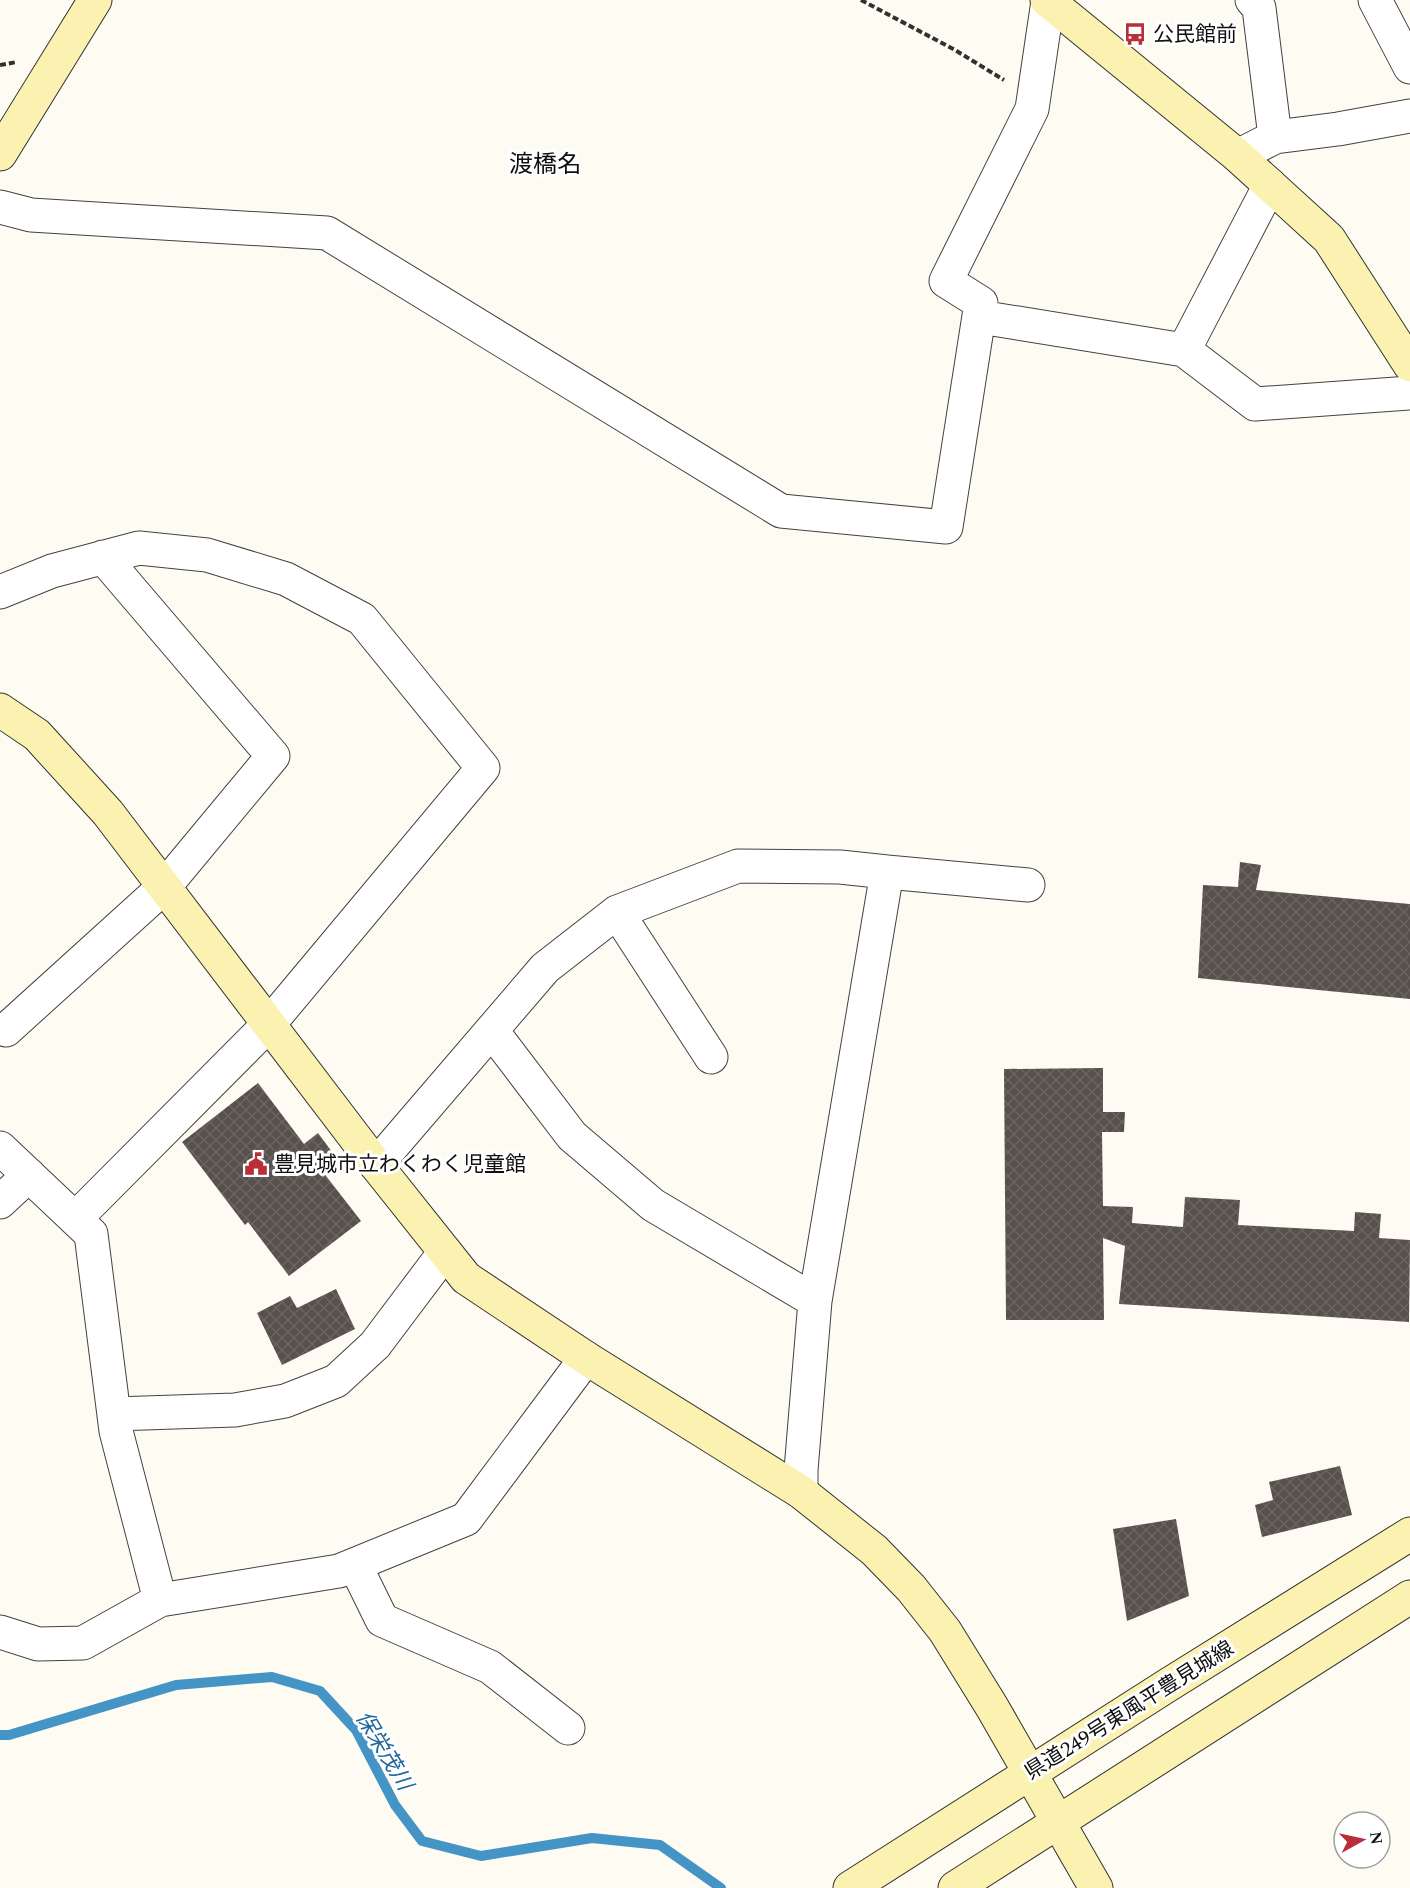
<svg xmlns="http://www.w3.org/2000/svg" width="1410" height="1888" viewBox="0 0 1410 1888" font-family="Spectral,'Noto Sans JP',serif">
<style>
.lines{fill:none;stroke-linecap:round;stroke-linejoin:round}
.stream{stroke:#4495c6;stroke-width:10}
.building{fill:url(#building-cross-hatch)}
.street-casing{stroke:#424242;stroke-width:35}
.secondary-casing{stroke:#313131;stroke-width:35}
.path{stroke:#313131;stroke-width:4;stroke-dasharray:6 3;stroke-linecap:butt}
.street{stroke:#fff;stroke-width:33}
.secondary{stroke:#fbf1b1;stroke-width:33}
.labels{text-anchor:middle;stroke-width:6;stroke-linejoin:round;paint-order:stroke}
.poi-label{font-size:21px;fill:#0f0f0f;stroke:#fff;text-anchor:start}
.street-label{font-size:21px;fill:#0f0f0f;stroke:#fff}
.water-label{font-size:22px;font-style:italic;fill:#1e679b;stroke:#fff}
.quarter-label{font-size:24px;fill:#0f0f0f;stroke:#fff}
</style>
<defs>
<pattern id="building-cross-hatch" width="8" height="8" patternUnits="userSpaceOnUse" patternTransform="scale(1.5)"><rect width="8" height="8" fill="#57504c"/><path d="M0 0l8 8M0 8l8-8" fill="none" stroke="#6a6561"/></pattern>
</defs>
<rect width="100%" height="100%" fill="#fefcf2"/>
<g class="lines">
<path class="stream" d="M0,1735h9l167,-50 96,-8 48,14 36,39 39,75 27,36 59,15 111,-18 68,7 61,43"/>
</g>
<path class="building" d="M1240,862l21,3 -5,25 154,14v95l-212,-21 5,-93 35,2z
M1103,1068v44h22l-1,20h-22l1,74 30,1 -1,16 51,4 2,-30 55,3 -2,25 116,6 1,-19 26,2 -2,24 31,2 -1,82 -290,-18 6,-58 -22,-8 1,82h-98l-2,-251z
M258,1083l46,61 14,-11 20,27 -15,12 38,49 -72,55 -41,-54 -3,3 -63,-83z
M336,1289l19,40 -73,36 -25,-52 33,-17 7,12z
M1340,1466l12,49 -90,22 -7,-32 18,-5 -4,-18z
M1176,1519l13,77 -62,25 -14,-92z"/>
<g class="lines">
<g class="street-casing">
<path id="street" d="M1375,0l35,67
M1275,137l63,-8 72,-13
M1238,156l37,-19 -16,-129 -7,-8
M0,207l31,8 296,18 454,278 165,16 35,-224 -35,-22 86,-172 16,-108
M980,317l204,33 71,54 155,-11
M1184,350l86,-165
M0,592l52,-21 87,-23 68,7 79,24 76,40 121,149 -214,256 -194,195
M887,872l141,13
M617,912l94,145
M6,1030l159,-144 108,-130 -170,-199
M492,1031l80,105 81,69 162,96
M0,1148l91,86 25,197 44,169 179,-29 127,-52 120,-161
M376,1165l169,-197 72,-56 121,-46 102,1 47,5 -72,429 -14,169v22
M0,1202l29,-27
M114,1414l121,-4 50,-9 51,-20 39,-36 70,-93
M355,1565l27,55 108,47 78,61
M0,1632l38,12 45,-1 77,-43"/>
</g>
<g class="secondary-casing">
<path id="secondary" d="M1047,0l191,156 91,83 81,126
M0,154l95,-154
M0,710l37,25 71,78 268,352 90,113 120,80 215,134 73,58 37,38 34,43 47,76 104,181
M850,1888l318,-203 242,-151
M955,1888l455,-291"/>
</g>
<path class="path" d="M861,0l94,50 49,30
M0,65l17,-3"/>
<use href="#street" class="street"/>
<use href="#secondary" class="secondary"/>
</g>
<defs>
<g id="bus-bare" transform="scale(1.8)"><path d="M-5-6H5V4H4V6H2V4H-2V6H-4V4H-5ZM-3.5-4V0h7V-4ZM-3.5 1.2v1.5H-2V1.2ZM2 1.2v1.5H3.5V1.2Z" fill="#b92e37" stroke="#fff" stroke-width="2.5" paint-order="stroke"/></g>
<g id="civic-bare" transform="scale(1.8)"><path d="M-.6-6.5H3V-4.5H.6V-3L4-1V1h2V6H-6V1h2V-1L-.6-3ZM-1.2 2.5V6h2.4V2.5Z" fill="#b92e37" stroke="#fff" stroke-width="2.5" paint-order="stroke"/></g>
</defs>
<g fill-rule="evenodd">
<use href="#bus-bare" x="1135" y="34"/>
<use href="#civic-bare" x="256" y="1164"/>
</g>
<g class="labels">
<g class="poi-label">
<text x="1153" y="41">公民館前</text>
<text x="274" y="1171">豊見城市立わくわく児童館</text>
</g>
<g class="street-label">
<text transform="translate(1129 1710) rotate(-32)" y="7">県道249号東風平豊見城線</text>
</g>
<g class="water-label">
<text transform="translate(385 1750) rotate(59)" y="8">保栄茂川</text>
</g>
<g class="quarter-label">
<text x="545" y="172">渡橋名</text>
</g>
</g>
<g transform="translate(1362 1840) rotate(82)"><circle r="28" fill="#ffffff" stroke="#9f9f9f" stroke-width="1.5"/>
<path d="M0-4.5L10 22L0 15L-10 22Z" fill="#b92e37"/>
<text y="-9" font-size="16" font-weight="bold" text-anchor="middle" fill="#0f0f0f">N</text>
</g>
</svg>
